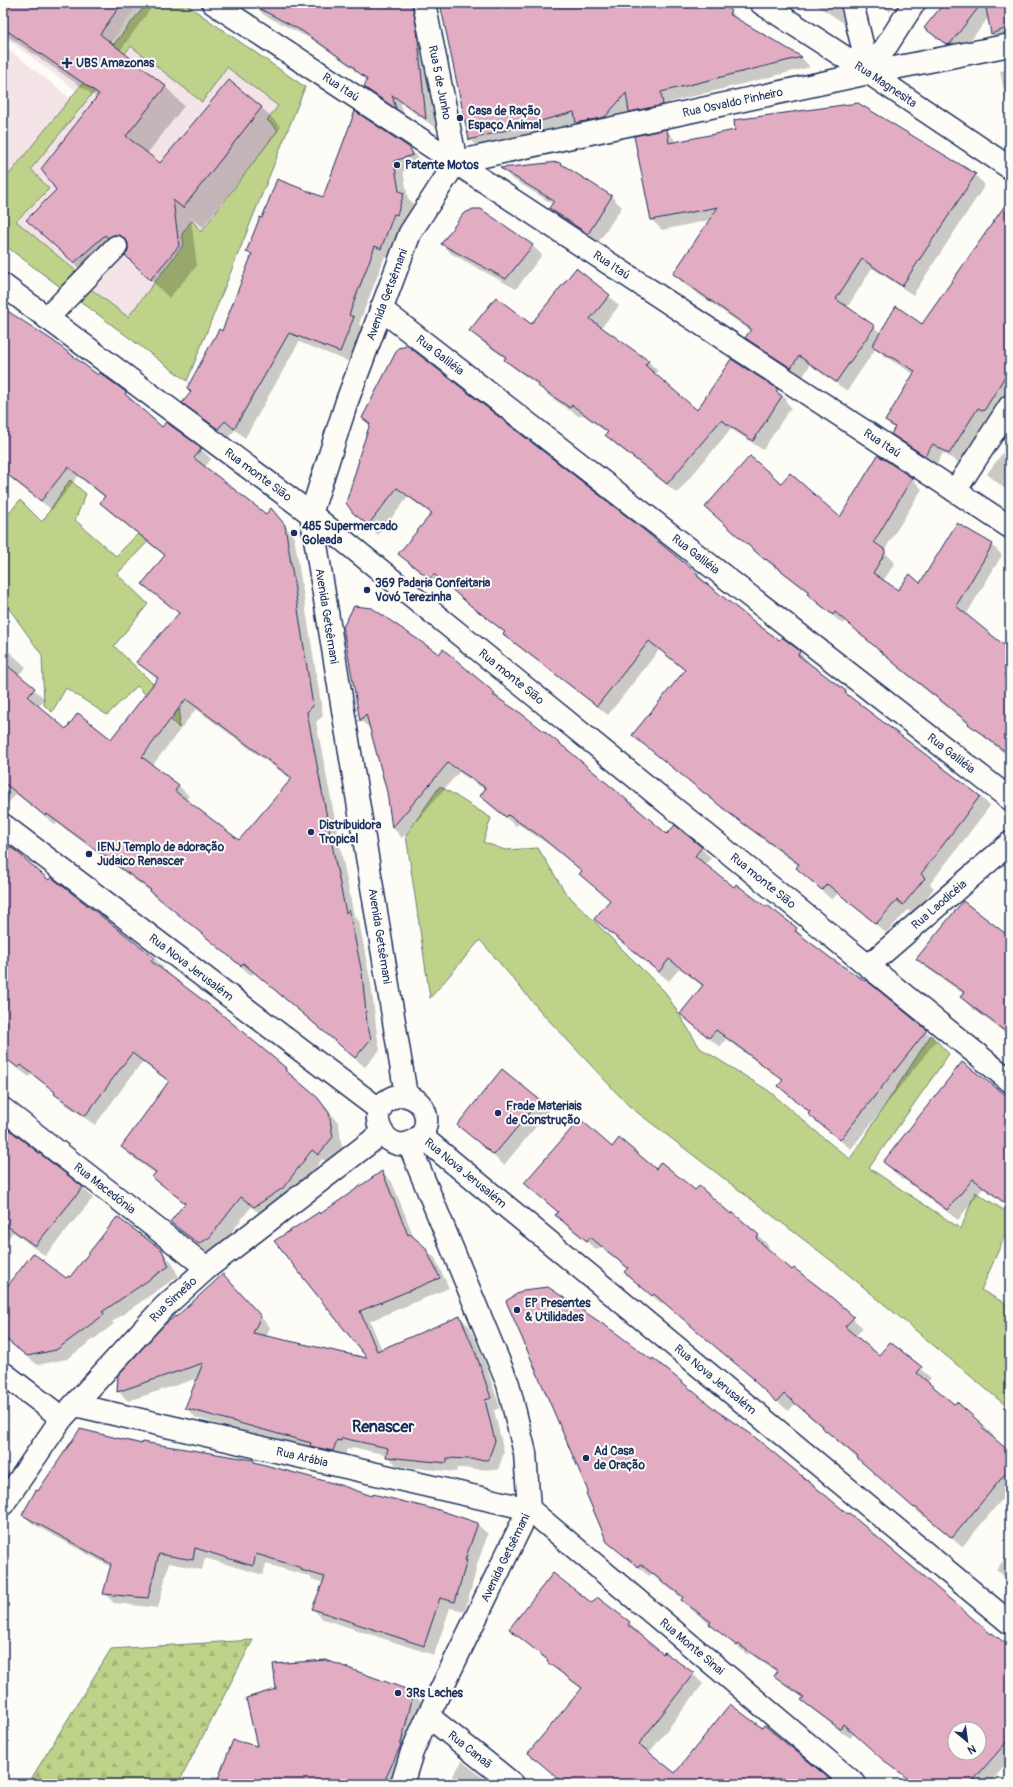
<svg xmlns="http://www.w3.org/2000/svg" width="1013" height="1787" viewBox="0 0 1013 1787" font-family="Pangolin,sans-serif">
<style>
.built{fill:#f5e4e7}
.grass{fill:#bed389;stroke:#6c8174}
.forest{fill:url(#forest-firs);stroke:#6c8174}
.shadow{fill:#0003;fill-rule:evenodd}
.building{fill:#e2acc3;stroke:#1b2f5e;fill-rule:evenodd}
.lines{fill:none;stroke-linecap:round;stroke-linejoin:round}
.minor-casing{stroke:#1b2f5e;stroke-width:25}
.minor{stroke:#fdfcf7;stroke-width:22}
.poi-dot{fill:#1b2f5e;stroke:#fdfcf7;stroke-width:1.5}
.labels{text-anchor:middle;stroke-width:4;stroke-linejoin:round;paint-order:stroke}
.poi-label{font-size:12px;font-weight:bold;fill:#1b2f5e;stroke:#fdfcf7;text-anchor:start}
.street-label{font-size:12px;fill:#1b2f5e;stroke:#fdfcf7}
.district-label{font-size:16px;font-weight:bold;fill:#1b2f5e;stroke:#fdfcf7}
</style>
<defs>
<pattern id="forest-firs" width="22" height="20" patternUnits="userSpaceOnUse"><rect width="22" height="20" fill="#bed389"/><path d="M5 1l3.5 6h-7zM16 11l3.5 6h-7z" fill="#a3b579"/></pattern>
</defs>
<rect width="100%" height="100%" fill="#fdfcf7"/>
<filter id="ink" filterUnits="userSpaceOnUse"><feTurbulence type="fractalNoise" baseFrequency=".025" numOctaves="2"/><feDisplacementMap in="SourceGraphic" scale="8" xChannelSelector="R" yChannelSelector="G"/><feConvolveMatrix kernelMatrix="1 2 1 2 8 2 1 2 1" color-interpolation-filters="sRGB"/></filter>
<g filter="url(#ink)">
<path class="built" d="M3,3h136l-63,87 -73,-54z
M149,3h28l126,91 -118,283 -182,-138v-194l71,56z"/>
<path class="grass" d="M147,3h37l121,84 -118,294 -107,-80 11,-12 37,28 56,-73 -2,-10 10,-14 9,12 77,-102 -11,-10 11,-14 -51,-39 -25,35 -71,-56 -100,123 18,20 -33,32 60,50 -13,18 -60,-45v-62z
M204,467l9,6 -96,101 31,30 -34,42 66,64 -1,18 -42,-42 -30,29 -41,-27 -14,24 -8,-7 -2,-50 -39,-55v-85l3,2 14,-17 22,22 28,-42 16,14 -11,26 41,36z
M440,786l51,32 -8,24 22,8 33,-2 27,44 100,100 35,56 69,43 57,49 24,19 81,-124 18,19 -80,114 92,61 14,-37 35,22v10l-29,66 29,16v103l-173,-144 -208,-159 -86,-92 -63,-74 -50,58 -24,-163z"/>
<path class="forest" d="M253,1640l-75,144h-150l83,-135z"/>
<path class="shadow" d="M3,3l151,1 -34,47 45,35 19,20 -37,48 13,10 69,-82 33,26 19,19 -78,100 -12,-9 6,48 -28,32 -44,-44 -31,28 -67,-62 30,-30 41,-92 -88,-60 -7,-7z
M409,3l13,14 4,24 10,87 -36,-25 5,14 -30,-20 -10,-10 3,-6 -11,-10 -44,-31 -49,-25 -10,-10z
M441,3h277l12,8 10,11 61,35 9,10 -140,35 2,13 -32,6 -10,-12 -15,18 -28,6 -9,-10 -98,27 -10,-10z
M813,3h25l6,20z
M881,3h16l-7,9z
M945,3h65v37l-9,3 -10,-10 -2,-16 -29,37h-2l-32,-27z
M1010,69v51l-10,-49z
M858,104l117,71 10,10 -72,110 -41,-27 -25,40 27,19 7,6 41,-8 88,-125v210l-10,14 -11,-8 -30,47 -16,-10 -7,13 -34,-22 -10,-10 3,-5 -9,-8 28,-47 -30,-18 -8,-8 -29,43 -37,-26 -8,13 -46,-30 -10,-10 5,-7 -67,-47 -10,-10 36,-54 -48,10 -10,-10 15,-90 10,13 59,-12 -1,-10z
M410,149l10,10 2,6 -19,6 5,27 6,6 -7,21 -16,33 -6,-2 -26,68 4,4 -13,34 -51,-20 -54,96 -10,-8 -7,8 -34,-25 -10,-10 8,-11 31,-60 29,-75 -5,-5 30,-71 46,17z
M558,163l54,34 10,10 -24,36 -38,-25 -10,-10 3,-4 -42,-26 -9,-9z
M442,244l90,1 10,10 -26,34 -64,-35z
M609,296l10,10 -18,22 47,33 10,10 -3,4 42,36 80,-21 10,10 -1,2 5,5 -28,43 -32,-21 -54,64 -61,-48 -10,-10 2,-2 -26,-19 -2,3 -31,-21 -10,-10 -24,-17 -9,-10 -25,-18 -10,-10 60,-6z
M3,309l95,67 27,17 10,11 27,24 4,-5 35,26 10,10 -7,9 62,48 5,-6 23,26 29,180 -7,6 30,154 8,40 5,5 12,63 6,50 3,16 -15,17 -111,-94 -3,2 -96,-80 -98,-72 -1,2 -40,-31 -13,15v-163l23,21 -8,9 27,23 -7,8 28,23 45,10 47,-60 -20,-18 42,-48 -36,-30 21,-28 -54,-43 -10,-10 4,-5 -27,-22 -26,34 -37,-28 -10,-10 -2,-6zM196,709l96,71 -53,62 -54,-42 4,-4 -10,-10 -27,-20z
M363,418l335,156 10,10 -1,1 72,57 20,10 10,10 -1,2 37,27 10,11 125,94 10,10 -60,78 4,4 -20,26 -6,-4 -22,23 -48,-40 -6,7 -35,-32 2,-2 -58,-43 -98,-79 -10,-10 53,-63 -27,-21 -51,65 -93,-71 -10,-11 -60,-50 -5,6 -30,-25 -10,-10 32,-39 -24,-18 -30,38 -25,-23 18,-86z
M1010,443v50l-23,-19z
M878,456l34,23 10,10 -38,62 11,12 -12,18 15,11 23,-7 71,-40 10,10 -36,60 44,36v107l-104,-84 -61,-53 -2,3 -25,-20 -9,-11 -32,-25 -1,1 -60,-52 65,-32 59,33z
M344,627l151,66 10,11 162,131 34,13 10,10 -6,7 29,23 62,41 9,11 121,91 10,10 -85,108 -32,-25 -10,-10 1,-1 -21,-17 -10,-10 4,-5 -57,-42 -6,8 -29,-23 -10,-10 22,-27 -23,-19 -11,13 -64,-52 -10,-10 16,-18 -30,-27 2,-2 -32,-26 -33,-22 -2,2 -25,-20 -10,-10 4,-6 -26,-18 -57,66 -9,-10 -5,-36 -17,-63 -10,-8z
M3,843l46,38 2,-3 103,80 10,10 -2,2 58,43 66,56 9,11 33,29 11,15 3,24 -13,16 -7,-5 -29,39 -29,18 -13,-9 -31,40 -10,7 -29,-22 -10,-10 14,-18 -31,-27 2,-3 -24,-17 -10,-10 47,-65 -27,-20 -47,63 -30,-21 -9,-11 -25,-19 -2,3 -26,-20z
M1010,934v103l-39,-30 -10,-10 3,-3 -37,-26 -10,-9 91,-23z
M1010,1100v108l-27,-20 -25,32 -64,-48 -10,-10z
M539,1101l10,10 -45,54 -46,-40z
M3,1126l43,35 37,27 10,10 -48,58 -32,-24 -10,13z
M613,1148l83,43 35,24 2,-2 26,23 10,10 -3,3 27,23 35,24 35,32 -8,9 24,20 11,-14 41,35 -4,5 27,23 3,-3 27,23 10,10 -2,2 18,15v37l-48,57 -37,-31 -1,1 -129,-113 -7,7 -33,-31 -91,-77 -1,2 -27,-23 -8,-13 -27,-22 -4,3 -31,-25 -10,-10 3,-2 -33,-30z
M382,1172l10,10 23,58 20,18 14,30 -79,33 12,29 78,-33 10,10 16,38 14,43 -6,2 10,42 -6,18 -41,-2 -1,4 -59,-6 -10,-11 -35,-8 -1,3 -4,-1 -4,12 -26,-9 -121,-34 -10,-10 12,-30 -70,23 -10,-10 59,-72 46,-44 47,52 -4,10 104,22 -50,-144z
M161,1251l11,11 6,14 -66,46 2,2 -47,35 -29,6 -35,-27v-44l67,-15z
M142,1445l112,16 2,3 117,33 104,27 11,10 -13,36 1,1 -11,40 -15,-3 -16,47 -111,-36 -10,-10 11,-26 -12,-4 -3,-3 -43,-12 -3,11 -58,-17 -3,12 -33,-7 -11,45 -44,-5 -10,-10 7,-26 -78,-43 -10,-10 15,-22z
M3,1466l9,9 -9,13z
M608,1541l383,95 19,13v111l-21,24h-75l-60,-50 -4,4 -37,-28 -10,-10 1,-1 -18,-13 -10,-10 2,-3 -29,-20 -1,2 -56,-45 -10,-10 1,-1 -32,-25 -2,2zM955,1729h24v24h-24z
M1010,1553v29l-14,-13z
M597,1598l32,25 10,10 -1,2 25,21 30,18 10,10 -54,69 26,21 158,10h-268l-36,-31 53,-64 -23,-18 -49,-42 82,-24z
M413,1693l10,10 -26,81h-188l4,-8 6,1 39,-30z
M462,1761l28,23h-42z"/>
<path class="building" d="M3,3h119l-22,31 66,52 -40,50 34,27 69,-83 33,27 -79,101 -10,-8 6,46 -29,34 -25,-25 3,-5v-7l-4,-5 -5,-3h-6l-5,3 -3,-3 -31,28 -48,-43 30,-30 -15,-21 58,-75 -96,-66z
M249,3h163l5,27 9,89 -34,-24 4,14 -32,-22 3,-8 -13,-10 1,-1 -53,-37z
M440,3h280l11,7 -2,4 73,43 -141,35 2,13 -34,7 -3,-19 -21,24 -29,6 -2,-11 -105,28z
M944,3h38l-32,41 -3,1 -23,-17z
M985,3h25v24l-19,7z
M858,103l118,71 -74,112 -40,-27 -26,40 39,27 -39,56 -37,-26 -8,12 -46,-30 6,-9 -78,-55 45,-67 -67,13 -17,-84 33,-7 2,14 66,-13 -1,-10z
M355,111l55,37 3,7 -19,6 5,30 5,2 -7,22 -3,-1 -13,35 -6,-3 -26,69 5,2 -14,35 -51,-19 -55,96 -9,-8 -7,8 -36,-26 9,-11 -4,-4 32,-59 3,2 30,-77 -6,-2 14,-35 2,1 15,-39 46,18z
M558,162l54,34 -24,38 -39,-26 5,-7 -54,-33z
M1010,198v170l-26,43 -6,-3 -29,46 -16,-10 -8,12 -34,-22 4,-7 -10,-6 30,-50 -43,-25 24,-40 26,18z
M473,209h8l52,36 -27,34 -65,-35 22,-30z
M576,268l34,27 -20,24 59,42 -4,4 52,45 34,-51 47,30 -2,3 6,4 -29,45 -32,-21 -54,64 -62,-49 3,-3 -36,-27 -2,3 -32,-22 1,-2 -35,-24 2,-3 -37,-26 27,-34 35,27z
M3,308l49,32 46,35 2,-2 26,19 -1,2 37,33 4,-5 36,26 -8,10 72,56 5,-6 14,17 28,181 -6,6 29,153 10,48 3,-3 13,63 5,50 4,16 -16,19 -112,-95 -2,3 -91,-75 1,-1 -104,-76 -2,2 -42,-34v-120l32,26 -7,9 38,32 12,-16 33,26 47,-61 -22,-16 43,-49 -37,-29 23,-29 -65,-52 5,-7 -37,-29 -27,34 -38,-30zM186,699l106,79 -53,62 -64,-49 4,-6 -37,-28z
M408,346l226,176 64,52 -1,2 60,48 22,16 3,-3 18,14 -2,4 48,36 -1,2 135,103 -59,78 4,4 -22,27 -6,-5 -21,24 -49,-40 -5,6 -26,-22 3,-4 -70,-51 -97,-78 53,-65 -36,-29 -52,65 -94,-72 2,-2 -34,-26 -37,-32 -4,5 -32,-25 34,-41 -35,-25 -29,37 -15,-12 -7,-10 13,-43 -1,-1 12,-35 -8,-6 36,-70z
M878,455l34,23 -38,64 11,8v3l-12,20 25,17 12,-16 10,9 37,-60 36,21 -37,62 54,44v105l-42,-31 1,-1 -74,-59 -60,-52 -2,3 -26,-21 2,-2 -43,-33 -1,1 -60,-53 45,-51 31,27 9,-10 50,44z
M354,606l18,2 67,46 4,-5 52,44 -2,2 29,19 47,37 98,83 8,-9 23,19 4,3 -7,9 39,31 2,-3 30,23 1,-2 30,23 -2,3 37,28 33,22 1,-1 61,50 -87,110 -32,-26 2,-2 -32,-26 5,-6 -67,-50 -7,8 -29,-24 23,-29 -34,-26 -10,13 -65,-53 16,-19 -31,-26 3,-3 -42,-35 -32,-21 -2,2 -26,-21 6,-8 -38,-25 -56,65 -5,-36 -21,-78 -6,7 -17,-94z
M3,843l13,8 33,29 2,-3 103,80 -3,4 69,52 66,55 -1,2 33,28 11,15 4,24 -15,18 -6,-5 -29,38 -29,19 -13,-10 -31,40 -11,7 -29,-22 15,-19 -33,-26 4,-5 -35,-25 48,-66 -37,-28 -47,63 -31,-22 1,-2 -34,-27 -3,3 -15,-12z
M963,901l47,36v98l-50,-38 4,-5 -48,-33z
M962,1062l48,36v109l-37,-28 -26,31 -64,-48z
M502,1069l38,31 -46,55 -37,-30z
M580,1119l32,28 7,-9 37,31 5,-7 34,28 4,-4 32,28 1,-2 27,23 -3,3 36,32 2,-2 35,27 25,22 -9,10 34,28 11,-13 32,25 -5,6 37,31 3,-2 27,24 -2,2 28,24v16l-58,70 -37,-31 -1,1 -57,-50 1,-1 -37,-30 1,-1 -38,-32 -7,8 -24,-22 1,-1 -36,-30 -64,-55 -2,2 -28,-24 4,-4 -38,-31 -3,4 -32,-26 3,-3 -34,-29z
M3,1125l80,62 -48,59 -32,-23z
M382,1171l26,64 2,-1 15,13 15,31 -80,33 17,40 83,-35 16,38 15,44 -6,2 10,41 -7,19 -41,-2v5l-61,-6 2,-9 -46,-10 -1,3 -4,-1 -4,11 -23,-5 1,-3 -126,-35 18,-45 -86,29 1,-17 46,-50 11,-9 1,1 47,-43 38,42 -8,17 114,25 -93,-117 45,-29 1,2z
M117,1217l45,33 7,16 -67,46 3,2 -49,36 -29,6 -24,-19v-45l30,-39 33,25 2,-2 2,1z
M548,1287l68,46 36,27 1,-2 64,53 34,23 97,80 1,-1 142,121 1,-1 18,14v91l-40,46h-55l-33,-25 -39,-35 -3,5 -39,-29 3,-3 -30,-21 4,-5 -40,-27 -1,2 -28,-22 2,-2 -30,-22 2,-3 -43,-33 -2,3 -31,-25 -21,-49 2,-2 -82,-190 17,-11zM955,1729h24v24h-24z
M80,1429l62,15v-2l112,18v2l86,23 32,11 1,-2 60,15v-1l45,15 -13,37h2l-12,42 -15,-4 -16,48 -112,-37 13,-32 -24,-7 1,-2 -46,-14 -3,12 -58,-18 -2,12 -34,-6 -11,44 -45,-4 8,-30 -89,-49 14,-25 2,1z
M553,1573l39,30 5,-6 33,25 -2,3 35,29 1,-2 30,21 -55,71 36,29 55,-69 32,24 2,-3 72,59h-271l-37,-31 54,-65 -35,-26 1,-2 -39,-31z
M326,1660l88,32 -14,55 -17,37h-167l17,-44 24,6 -11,-48 30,-9 -3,-25z"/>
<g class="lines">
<g class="minor-casing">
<g id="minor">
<path id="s1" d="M213,3l797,524"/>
<path id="s2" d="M424,3l32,159"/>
<path id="s3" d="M761,3l108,70 141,95"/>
<path d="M852,3l17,70"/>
<path d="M869,73l45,-70"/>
<path id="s4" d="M456,162l413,-89 141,-28"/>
<path id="s5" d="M3,285l308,229 699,567"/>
<path id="s6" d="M381,309l629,490"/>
<path d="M47,318l69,-71"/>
<path d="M955,491l55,-85"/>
<path id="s7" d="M3,825l377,285"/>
<path id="s8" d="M868,966l142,-123"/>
<path d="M400,1095c19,1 31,17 24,36 -3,6 -6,7 -11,10 -26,17 -57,-35 -13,-46z"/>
<path id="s9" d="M406,1095l-95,-581 36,-113 63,-168 46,-71"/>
<path id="s10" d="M3,1109l204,159"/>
<path id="s11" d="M421,1136l589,487"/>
<path d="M3,1373l59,45"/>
<path id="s12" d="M75,1405l454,104 326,275"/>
<path id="s13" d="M3,1504l59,-86 101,-110 44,-40 175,-135"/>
<path id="s14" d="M428,1716l85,68"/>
<path id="s15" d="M402,1784l10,-32 16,-36 101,-207 -4,-56 -17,-69 -99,-240"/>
</g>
</g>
<use href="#minor" class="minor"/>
</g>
</g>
<g class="poi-dot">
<path d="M65 57h4v4h4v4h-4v4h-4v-4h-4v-4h4z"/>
<circle cx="460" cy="118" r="4"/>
<circle cx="397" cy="165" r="4"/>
<circle cx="294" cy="533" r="4"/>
<circle cx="367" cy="590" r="4"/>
<circle cx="311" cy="832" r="4"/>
<circle cx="89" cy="854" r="4"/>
<circle cx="498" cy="1113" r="4"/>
<circle cx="517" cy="1310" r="4"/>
<circle cx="586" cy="1458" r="4"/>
<circle cx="398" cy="1693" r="4"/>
</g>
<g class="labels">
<g class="poi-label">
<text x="76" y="67">UBS Amazonas</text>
<text x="468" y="115">Casa de Ração<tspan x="468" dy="14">Espaço Animal</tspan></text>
<text x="405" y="169">Patente Motos</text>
<text x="302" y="530">485 Supermercado<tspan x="302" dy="14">Goleada</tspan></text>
<text x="375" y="587">369 Padaria Confeitaria<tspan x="375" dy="14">Vovó Terezinha</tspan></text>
<text x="319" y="829">Distribuidora<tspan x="319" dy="14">Tropical</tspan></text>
<text x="97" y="851">IENJ Templo de adoração<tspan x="97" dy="14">Judaico Renascer</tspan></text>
<text x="506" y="1110">Frade Materiais<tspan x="506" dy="14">de Construção</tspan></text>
<text x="525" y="1307">EP Presentes<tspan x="525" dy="14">&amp; Utilidades</tspan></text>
<text x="594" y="1455">Ad Casa<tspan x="594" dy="14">de Oração</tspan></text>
<text x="406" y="1697">3Rs Laches</text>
</g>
<g class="street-label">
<text dy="4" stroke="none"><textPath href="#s2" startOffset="81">Rua 5 de Junho</textPath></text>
<text dy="4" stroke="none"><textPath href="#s3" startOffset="149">Rua Magnesita</textPath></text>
<text dy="4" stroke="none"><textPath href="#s1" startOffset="153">Rua Itaú</textPath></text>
<text dy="4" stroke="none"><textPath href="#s4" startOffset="283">Rua Osvaldo Pinheiro</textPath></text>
<text dy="4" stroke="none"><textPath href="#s1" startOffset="477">Rua Itaú</textPath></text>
<text dy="4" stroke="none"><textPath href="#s9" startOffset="821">Avenida Getsêmani</textPath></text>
<text dy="4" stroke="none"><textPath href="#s6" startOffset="75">Rua Galiléia</textPath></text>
<text dy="4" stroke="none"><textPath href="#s1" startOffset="801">Rua Itaú</textPath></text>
<text dy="4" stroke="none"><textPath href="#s5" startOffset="318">Rua monte Sião</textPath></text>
<text dy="4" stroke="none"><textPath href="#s6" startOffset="399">Rua Galiléia</textPath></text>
<text transform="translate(327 616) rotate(81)" y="4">Avenida Getsêmani</text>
<text dy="4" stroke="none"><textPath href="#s5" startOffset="642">Rua monte Sião</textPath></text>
<text dy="4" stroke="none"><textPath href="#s6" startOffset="723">Rua Galiléia</textPath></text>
<text dy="4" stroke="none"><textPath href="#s5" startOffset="966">Rua monte Sião</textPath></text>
<text dy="4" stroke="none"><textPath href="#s8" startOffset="94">Rua Laodicéia</textPath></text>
<text transform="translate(380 936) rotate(81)" y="4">Avenida Getsêmani</text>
<text dy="4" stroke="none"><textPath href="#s7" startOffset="236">Rua Nova Jerusalém</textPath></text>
<text dy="4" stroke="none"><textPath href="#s11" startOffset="58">Rua Nova Jerusalém</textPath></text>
<text dy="4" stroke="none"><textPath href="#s10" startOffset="129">Rua Macedônia</textPath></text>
<text dy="4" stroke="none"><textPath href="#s13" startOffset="267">Rua Simeão</textPath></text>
<text dy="4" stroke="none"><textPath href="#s11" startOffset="382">Rua Nova Jerusalém</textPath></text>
<text dy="4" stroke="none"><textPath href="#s12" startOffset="233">Rua Arábia</textPath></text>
<text dy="4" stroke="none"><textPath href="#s15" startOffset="249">Avenida Getsêmani</textPath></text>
<text dy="4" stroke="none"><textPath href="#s12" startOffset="679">Rua Monte Sinai</textPath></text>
<text dy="4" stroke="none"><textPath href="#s14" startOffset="54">Rua Canaã</textPath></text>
</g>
<g class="district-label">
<text x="383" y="1432">Renascer</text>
</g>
</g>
<rect width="1013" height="1787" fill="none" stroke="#fdfcf7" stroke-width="16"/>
<rect x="8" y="8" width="997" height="1771" fill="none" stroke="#1b2f5e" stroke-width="1.5" filter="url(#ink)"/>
<g transform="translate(967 1741) rotate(151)"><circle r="19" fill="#fdfcf7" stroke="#a3aaba"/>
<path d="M0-3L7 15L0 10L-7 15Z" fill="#1b2f5e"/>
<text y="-6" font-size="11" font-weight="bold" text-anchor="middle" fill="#1b2f5e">N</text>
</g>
</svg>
